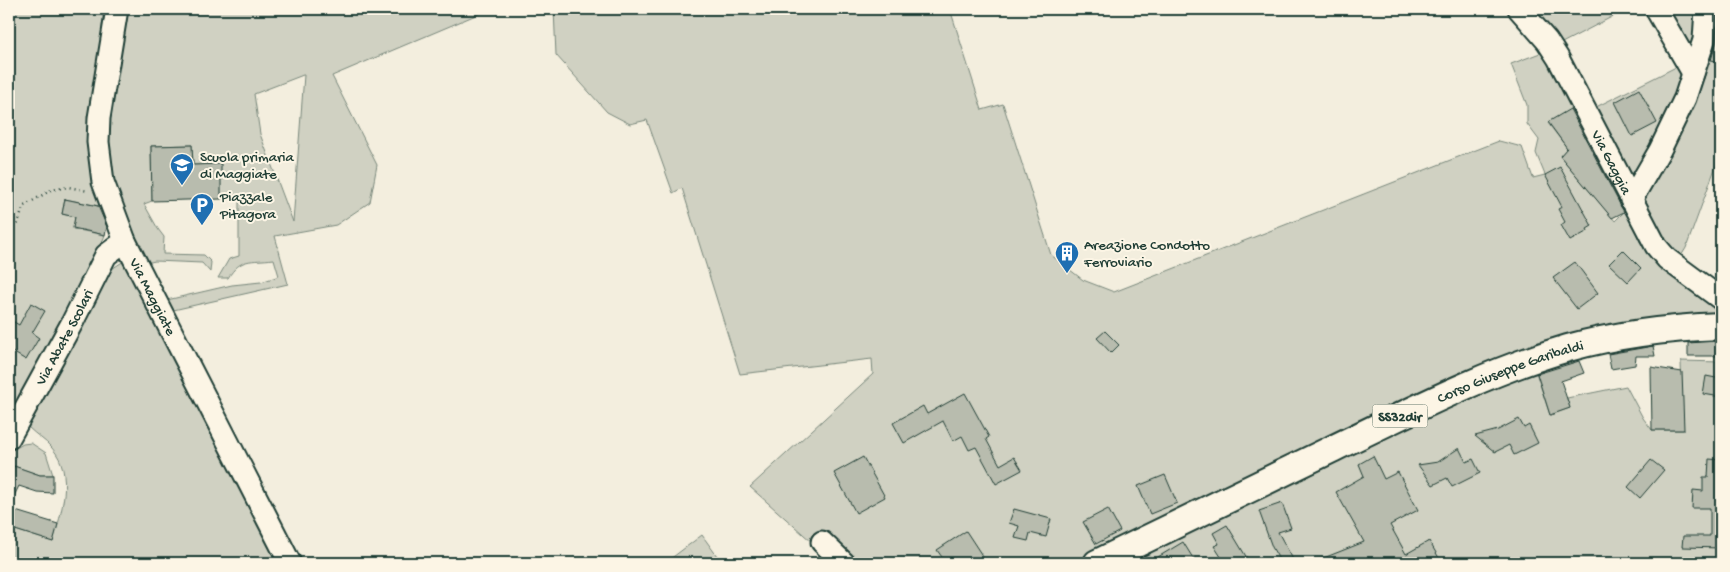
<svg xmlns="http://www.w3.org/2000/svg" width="1730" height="572" viewBox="0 0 1730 572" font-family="'Gochi Hand',sans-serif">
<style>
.green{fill:#d0d1c2;stroke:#78877b;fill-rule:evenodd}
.building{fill:#b8bcae;stroke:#1f3d34}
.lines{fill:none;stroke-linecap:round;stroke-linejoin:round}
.minor-casing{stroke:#1f3d34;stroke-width:25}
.major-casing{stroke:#1f3d34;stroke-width:30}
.path{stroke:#1f3d34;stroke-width:2.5;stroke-dasharray:1 4;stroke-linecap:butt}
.minor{stroke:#fcf5e5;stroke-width:21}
.major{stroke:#fcf5e5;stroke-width:26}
.labels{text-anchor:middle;stroke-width:4;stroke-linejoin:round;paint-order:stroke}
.shield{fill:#fcf5e5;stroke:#617469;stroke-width:1}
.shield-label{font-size:14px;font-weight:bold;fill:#1f3d34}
.poi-label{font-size:15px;fill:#1f3d34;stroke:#fcf5e5;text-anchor:start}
.street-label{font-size:15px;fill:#1f3d34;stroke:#fcf5e5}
</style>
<rect width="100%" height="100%" fill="#f3eede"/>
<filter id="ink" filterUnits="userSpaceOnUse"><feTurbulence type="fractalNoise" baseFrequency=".02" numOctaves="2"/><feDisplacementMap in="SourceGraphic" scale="10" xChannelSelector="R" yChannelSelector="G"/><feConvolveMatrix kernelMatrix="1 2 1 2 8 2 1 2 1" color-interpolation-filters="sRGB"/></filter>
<g filter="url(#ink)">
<path class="green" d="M9,9h58l36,4 -11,163 7,30 -34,-7 -3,15 13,3 -2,12 32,6 -17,43 -79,141z
M126,9h364l-158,67 45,89 -7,37 -34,23 -61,11 13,48 -119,27 -2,-11 65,-15 29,-3 18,-6 -5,-17c-24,3 -33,-2 -46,19h-10l11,-19 10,-3v-57h-18l-1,-34h-27l-1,-20 -41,1 1,55 -8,3 14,25 6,8 -1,17 41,1 7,7 -1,10 -8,-9 -47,-2 -9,2 -37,-81 -3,-33 8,-69zM303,75h1l-11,147 -33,-88 -6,-40z
M554,9h396l32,101 21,-6 48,151 32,25 31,12 385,-151 23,6 11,31 12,-3 -9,-22 3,-13 -12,-16v-19l-16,-41 37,-14 48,91 -25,-32 -23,14 19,25 -7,8 55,65 12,-12 13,33 11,12 68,50v13l-234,51 -408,195h-227l-29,-28 -9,7 -62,-55 123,-113 -1,-15 -132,15 -58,-186 -9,5 -26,-73 -17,4 -23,-12 -51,-57z
M1530,9h97l-67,35z
M1661,9h42l-10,47z
M1710,9h11v143l-35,96 -8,13 -38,-60z
M1682,64l2,21 -50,96 -40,-73z
M124,261l159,302h-274v-35l44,14c8,-29 22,-68 -1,-94 -7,-8 -16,-13 -24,-21v-8l82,-149z
M1681,361l40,1v201h-606l194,-87 93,-46 64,-36 69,-25 15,46 20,-7 -3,-10 59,-12 17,32 9,12h31z
M31,443l15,10 7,22h-13l-26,-9 -5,8v-22l14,-8z
M702,535l20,28h-57z"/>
<path class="building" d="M1717,27h4v35l-10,-2 5,-16z
M1639,89l18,34 -25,13 -17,-34z
M1570,109l54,103 -12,6 -52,-62 7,-8 -19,-26z
M192,145l1,20 28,-1v35l-69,2 -1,-55z
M1560,167l32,59 -5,3 1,2 -18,10 -9,-16 4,-3 -7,-13 4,-2 -17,-32z
M65,199l33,7 9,21 -2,8 -32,-7 2,-11 -13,-3z
M1623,250l18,18 -13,14 -19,-18z
M1575,262l23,31 -21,16 -24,-31z
M31,303l14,8 -13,22 7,5 -13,22 -17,-10v-31l10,6z
M1105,331l14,14 -8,8 -14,-15z
M1717,341v15h-29v-13z
M1653,346l2,10h-19l-1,9 -24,4 -3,-15z
M1579,361l5,12 -23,8 9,27 -20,7 -13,-41z
M1651,367l31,5 2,58h-32z
M1706,376l15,3v18l-18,-3z
M965,393l24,44 -3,2 14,26 14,-8 8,13 -26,14 -20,-37 -7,3 -7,-14 -9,5 -10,-20 -39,22 -11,-20 30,-17 4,8z
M1519,419l5,9 5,-3 9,18 -24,12 -5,-10 -14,7 -20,-16 23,-6z
M1459,448l7,14 7,-3 7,14 -28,14 -5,-9 -14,7 -15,-20 20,-3z
M1373,456l11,23 14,-7 20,38 -28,15 16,29 23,-13 13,22h-131l53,-21 -28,-50 28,-16 -5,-12z
M863,457l22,40 -29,16 -22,-40z
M1709,459l12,1v88l-39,-1 1,-11h27v-28h-18l1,-18 10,1v-14h5z
M1651,460l13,10 -24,28 -12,-11z
M14,466l26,9h13v18l-16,-1 -18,-6 -10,20v-32z
M1165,475l12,28 -27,11 -12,-28z
M1282,503l9,25 -13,4 17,31h-14l-9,-16 -13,-36z
M9,509l49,15 -5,18 -44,-14z
M1014,509l37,10 -5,18 -16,-4 -2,8 -13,-3 4,-12 -10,-3z
M1108,509l12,22 -24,13 -13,-22z
M1227,525l23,38h-25l-11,-17 5,-2 -6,-11z
M966,531l17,26 -9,6h-28l-9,-13z
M1183,542l13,21h-48z"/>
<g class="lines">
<g class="minor-casing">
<g id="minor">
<path id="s1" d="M117,9l-18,109 -1,24 5,40 22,59 165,322"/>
<path id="s2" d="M1519,9l28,32 11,17 98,188 11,13 54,40"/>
<path d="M1656,9l37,64"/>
<path d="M1631,200l29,-50 25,-52 19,-58 2,-31"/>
<path id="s3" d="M9,438l63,-115 34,-68 19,-14"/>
<path d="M822,542l22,21"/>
</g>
</g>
<g class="major-casing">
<g id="major">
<path id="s4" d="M1097,563c79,-38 157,-76 235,-114 77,-37 154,-77 236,-101 50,-14 102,-20 153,-22"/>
</g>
</g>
<path class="path" d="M9,230l8,-5 7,-19 27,-16 17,-3 20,4"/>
<use href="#minor" class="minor"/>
<use href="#major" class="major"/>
</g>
</g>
<defs>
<g id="school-pin" transform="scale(1.25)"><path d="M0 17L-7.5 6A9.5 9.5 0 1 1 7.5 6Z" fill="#1f6fb2" stroke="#fcf5e5"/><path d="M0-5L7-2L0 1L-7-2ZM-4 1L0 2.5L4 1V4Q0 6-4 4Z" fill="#fff"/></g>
<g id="parking-pin" transform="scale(1.25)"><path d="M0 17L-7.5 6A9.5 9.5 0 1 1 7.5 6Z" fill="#1f6fb2" stroke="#fcf5e5"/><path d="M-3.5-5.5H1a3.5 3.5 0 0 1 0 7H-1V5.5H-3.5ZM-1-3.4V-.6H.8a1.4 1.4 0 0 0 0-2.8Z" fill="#fff"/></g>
<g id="building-pin" transform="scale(1.25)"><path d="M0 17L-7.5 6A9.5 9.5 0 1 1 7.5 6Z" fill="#1f6fb2" stroke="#fcf5e5"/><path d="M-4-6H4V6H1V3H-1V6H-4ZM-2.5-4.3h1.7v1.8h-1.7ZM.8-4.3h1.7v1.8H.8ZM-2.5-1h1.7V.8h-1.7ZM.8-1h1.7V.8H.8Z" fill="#fff"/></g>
</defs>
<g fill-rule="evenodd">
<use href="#school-pin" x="182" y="165"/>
<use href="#parking-pin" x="202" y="205"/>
<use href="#building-pin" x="1067" y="253"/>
</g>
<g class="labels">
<rect class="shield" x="1372.5" y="404.5" width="55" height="23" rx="4"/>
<g class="shield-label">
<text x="1400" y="421">SS32dir</text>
</g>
<g class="poi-label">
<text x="200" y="161">Scuola primaria<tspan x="200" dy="17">di Maggiate</tspan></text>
<text x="220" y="201">Piazzale<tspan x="220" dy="17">Pitagora</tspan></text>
<text x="1084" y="249">Areazione Condotto<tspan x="1084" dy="17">Ferroviario</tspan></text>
</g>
<g class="street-label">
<text dy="5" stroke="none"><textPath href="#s2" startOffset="180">Via Gaggia</textPath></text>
<text dy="5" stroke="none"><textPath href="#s1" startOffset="300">Via Maggiate</textPath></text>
<text dy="5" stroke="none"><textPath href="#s3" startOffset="115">Via Abate Scolari</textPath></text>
<text dy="5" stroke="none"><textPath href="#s4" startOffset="456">Corso Giuseppe Garibaldi</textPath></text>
</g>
</g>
<rect width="1730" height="572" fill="none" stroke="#fcf5e5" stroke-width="30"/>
<rect x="15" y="15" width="1700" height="542" fill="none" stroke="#1f3d34" stroke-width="2" filter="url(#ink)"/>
</svg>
